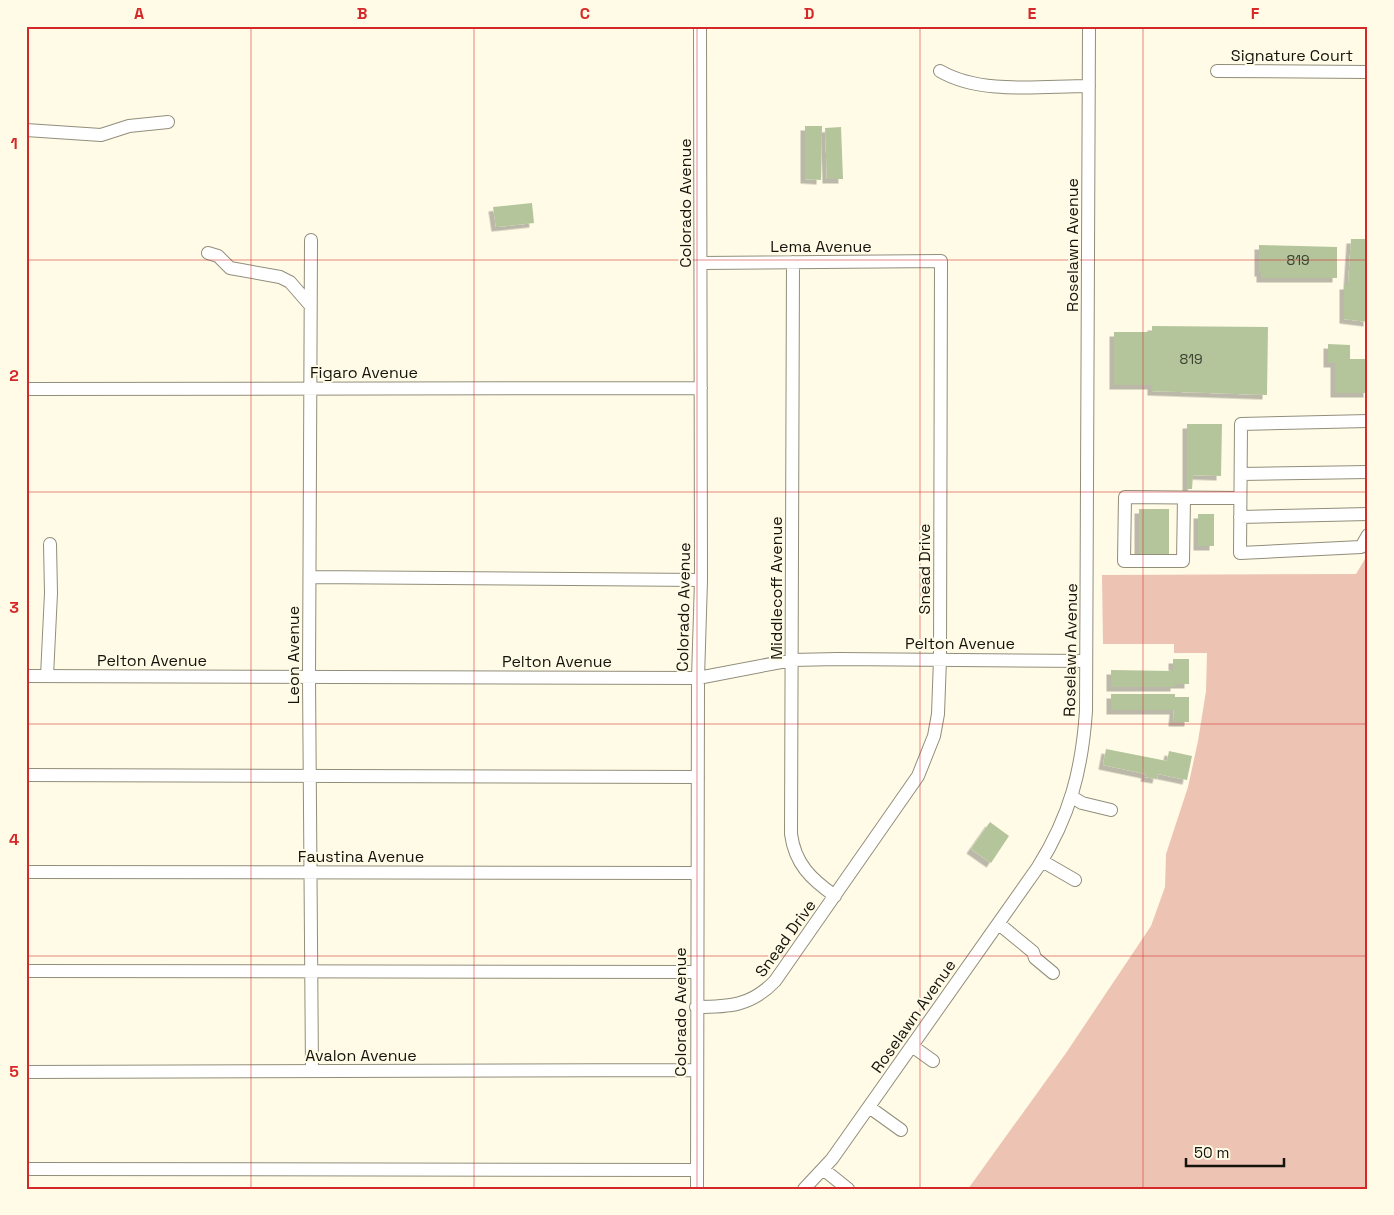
<svg xmlns="http://www.w3.org/2000/svg" width="1394" height="1215" viewBox="0 0 1394 1215" font-family="'Space Grotesk',sans-serif">
<style>
.green{fill:#edc4b4}
.building{fill:#b4c59b;filter:url(#shadow)}
.lines{fill:none;stroke-linecap:round;stroke-linejoin:round}
.minor-casing{stroke:#918e7b;stroke-width:14}
.minor{stroke:#fff;stroke-width:12}
.grid{fill:none;stroke:#d62828;stroke-width:1;stroke-opacity:0.55}
.labels{text-anchor:middle;stroke-width:4;stroke-linejoin:round;paint-order:stroke}
.number-label{font-size:14px;fill:#3c4030}
.street-label{font-size:16px;fill:#14130c;stroke:#fffbe6}
.neatline{fill:none;stroke:#d62828;stroke-width:2}
.grid-label{font-size:16px;text-anchor:middle;font-weight:bold;fill:#d62828}
</style>
<defs>
<filter id="shadow"><feDropShadow dx="-4.5" dy="4.5" stdDeviation="0" flood-color="#0004"/></filter>
</defs>
<rect width="100%" height="100%" fill="#fffbe6"/>
<path class="green" d="M1368,554v635h-400l98,-136 85,-127 14,-39 1,-33 22,-67 10,-46 8,-50 1,-38h-33v-9h-71l-1,-69 254,-1z"/>
<path class="building" d="M805,126h17l-1,54 -16,-1z
M841,127l2,52h-16l-2,-51z
M532,203l2,20 -38,4 -3,-20z
M1351,239h17v83l-24,-3v-34h4z
M1259,245l78,2v31h-76v-6h-2z
M1152,326l116,1 -1,68 -115,-4v-6h-38v-53h38z
M1328,344l22,1v14h18v34h-33v-30h-7z
M1187,424h35l-1,52 -28,-1 -1,14h-5z
M1139,509h30v46h-30z
M1198,514h16v32h-16z
M1173,659h16v25h-14v3h-64v-17l62,1z
M1111,694h64v3h14v25h-16l1,-12h-63z
M1106,749l61,12 2,-10 23,5 -5,24 -29,-6 -1,5 -12,-2 1,-3 -43,-9z
M990,822l19,14 -18,27 -20,-14z"/>
<g class="lines">
<g class="minor-casing">
<path id="minor" d="M940,71c41,24 101,15 149,15
M1217,71l151,1
M26,130l75,5 28,-9 39,-4
M311,240l-2,437 3,394
M208,253l10,3 12,12 50,9 10,5 20,23
M793,262l-2,572c4,30 20,45 44,62
M26,389l675,-1
M1368,421l-127,3 -1,129 121,-6 7,-12
M1241,474l127,-2
M1184,498l-1,63h-59l1,-64 115,1
M1240,517l128,-3
M310,577l391,3
M26,676l672,2 94,-18 46,-1 248,2
M47,676l4,-83 -1,-49
M26,775l672,2
M1072,797l10,6 29,7
M1042,861l33,19
M26,872l671,1
M999,924l34,28 2,6 18,15
M26,971l670,1
M696,1007c33,0 55,-1 79,-26l143,-205 16,-40 4,-22 2,-55 1,-398 -240,2
M912,1046l21,15
M26,1072l669,-2
M869,1107l32,23
M26,1169l671,1
M823,1169l25,20
M697,1189l1,-511 3,-98 -1,-554
M804,1189l28,-30 206,-292c32,-51 44,-97 48,-156l3,-685"/>
</g>
<use href="#minor" class="minor"/>
</g>
<path class="grid" d="M251,26v1163M474,26v1163M697,26v1163M920,26v1163M1143,26v1163M26,260h1342M26,492h1342M26,724h1342M26,956h1342"/>
<g class="labels">
<g class="number-label">
<text x="1298" y="265">819</text>
<text x="1191" y="364">819</text>
</g>
<g class="street-label">
<text x="1292" y="61">Signature Court</text>
<text transform="translate(685 203) rotate(-90)" y="6">Colorado Avenue</text>
<text transform="translate(1072 245) rotate(-90)" y="6">Roselawn Avenue</text>
<text x="821" y="252">Lema Avenue</text>
<text x="364" y="378">Figaro Avenue</text>
<text transform="translate(924 569) rotate(-90)" y="6">Snead Drive</text>
<text transform="translate(776 588) rotate(-90)" y="6">Middlecoff Avenue</text>
<text transform="translate(683 607) rotate(-89)" y="6">Colorado Avenue</text>
<text x="960" y="649">Pelton Avenue</text>
<text transform="translate(1070 650) rotate(-89)" y="6">Roselawn Avenue</text>
<text transform="translate(293 655) rotate(-90)" y="6">Leon Avenue</text>
<text x="152" y="666">Pelton Avenue</text>
<text x="557" y="667">Pelton Avenue</text>
<text x="361" y="862">Faustina Avenue</text>
<text transform="translate(785 938) rotate(-54)" y="6">Snead Drive</text>
<text transform="translate(680 1012) rotate(-90)" y="6">Colorado Avenue</text>
<text transform="translate(913 1016) rotate(-55)" y="6">Roselawn Avenue</text>
<text x="361" y="1061">Avalon Avenue</text>
</g>
</g>
<rect width="1394" height="1215" fill="none" stroke="#fffbe6" stroke-width="55"/>
<path d="M1186 1158v8h98v-8" fill="none" stroke="#14130c" stroke-width="2.5"/>
<text x="1194" y="1158" font-size="15" fill="#14130c" stroke="#fffbe6" stroke-width="4" paint-order="stroke">50 m</text>
<rect x="28" y="28" width="1338" height="1160" class="neatline"/>
<g class="grid-label">
<text x="139" y="19">A</text>
<text x="362" y="19">B</text>
<text x="585" y="19">C</text>
<text x="809" y="19">D</text>
<text x="1032" y="19">E</text>
<text x="1255" y="19">F</text>
<text x="14" y="149">1</text>
<text x="14" y="381">2</text>
<text x="14" y="613">3</text>
<text x="14" y="845">4</text>
<text x="14" y="1077">5</text>
</g>
</svg>
